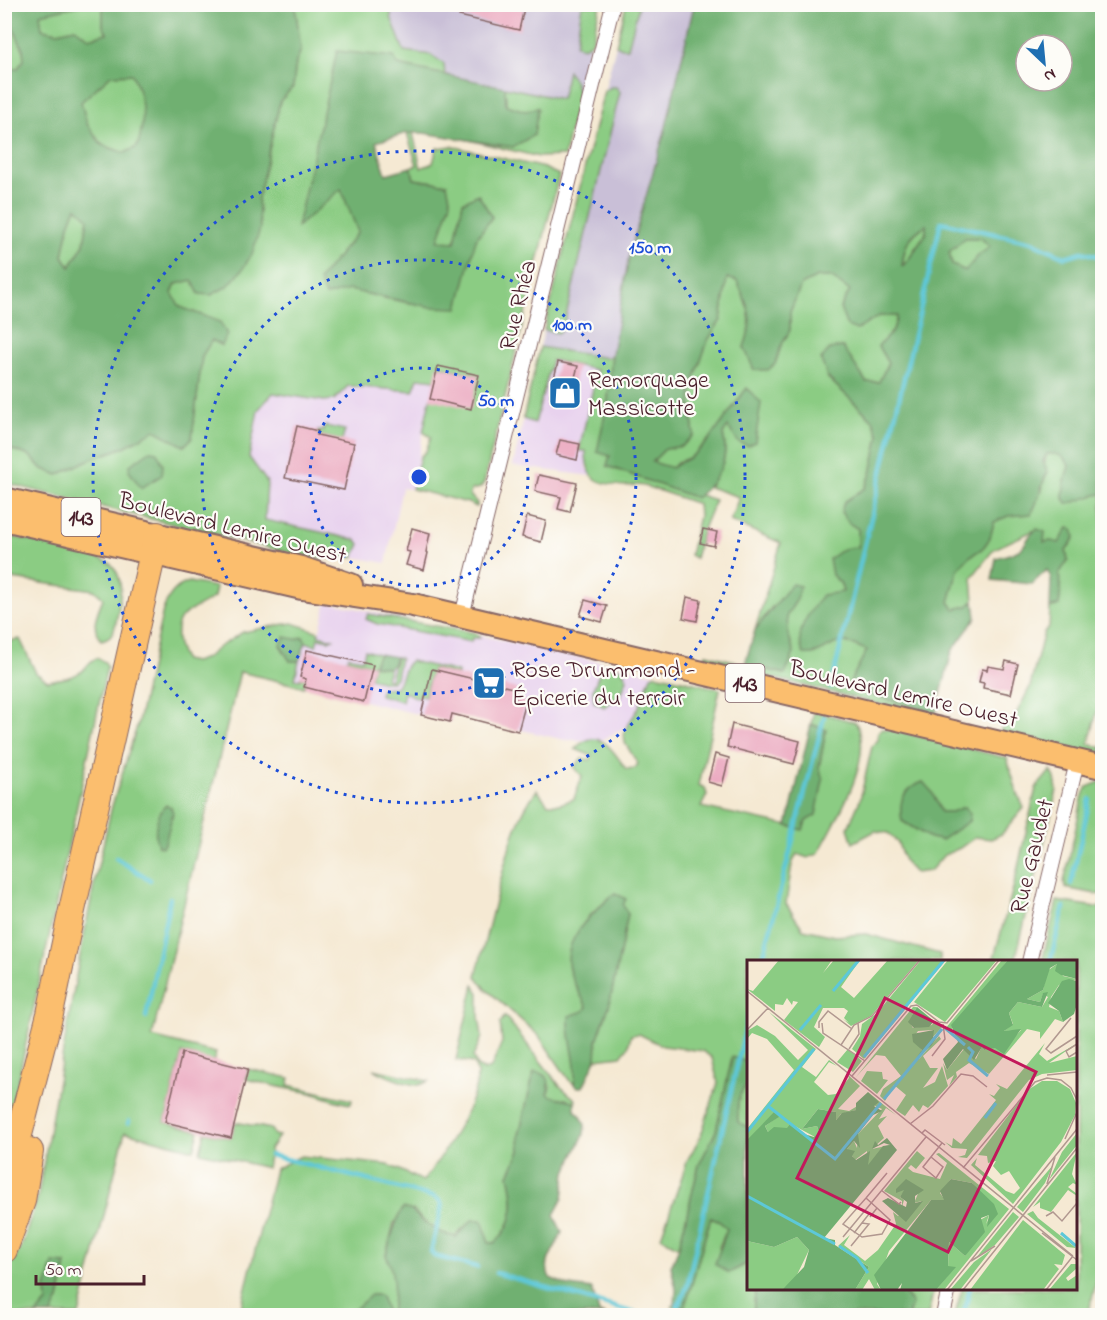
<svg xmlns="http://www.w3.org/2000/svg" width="1107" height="1320" viewBox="0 0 1107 1320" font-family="'Indie Flower',sans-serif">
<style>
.built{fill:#e8d2ee}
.industrial{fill:#c9bfd7}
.green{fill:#8bcc83;stroke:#6a7657;stroke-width:1.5;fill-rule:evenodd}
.forest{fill:#70b071;stroke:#5d684e;stroke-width:1.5;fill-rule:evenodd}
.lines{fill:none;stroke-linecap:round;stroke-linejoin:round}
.stream{stroke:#5dc8d8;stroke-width:4.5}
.building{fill:#eba8c0}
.street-casing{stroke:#866666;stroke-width:16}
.primary-casing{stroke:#866666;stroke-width:26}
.highway-casing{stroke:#866666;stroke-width:28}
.street{stroke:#fff;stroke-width:14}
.primary{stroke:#fbbe6e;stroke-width:22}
.highway{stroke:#fbbe6e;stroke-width:26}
.ring{fill:none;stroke:#1d4ed8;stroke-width:3;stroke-dasharray:3 6}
.labels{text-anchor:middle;stroke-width:4.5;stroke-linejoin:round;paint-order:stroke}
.shield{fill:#fdfcf7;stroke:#806168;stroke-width:1.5}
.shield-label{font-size:22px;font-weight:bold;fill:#4a1f2b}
.street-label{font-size:24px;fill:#4a1f2b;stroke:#fdfcf7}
.poi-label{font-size:24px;fill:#4a1f2b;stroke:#fdfcf7;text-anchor:start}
.inset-river{fill:none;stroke:#5dc8d8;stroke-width:3}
.inset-road{fill:none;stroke:#b19890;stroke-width:1.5}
.view{fill:#c2185b;fill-opacity:0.15;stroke:#c2185b;stroke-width:3}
.inset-edge{fill:none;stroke:#4a1f2b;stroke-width:3}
.centre{fill:#1d4ed8;stroke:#fdfcf7;stroke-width:3}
.ring-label{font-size:18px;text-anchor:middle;font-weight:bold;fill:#1d4ed8;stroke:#fdfcf7;stroke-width:4.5;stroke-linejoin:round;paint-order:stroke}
</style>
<rect width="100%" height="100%" fill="#fdfcf7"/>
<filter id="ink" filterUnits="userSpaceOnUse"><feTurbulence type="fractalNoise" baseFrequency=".0167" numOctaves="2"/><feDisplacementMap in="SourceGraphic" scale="12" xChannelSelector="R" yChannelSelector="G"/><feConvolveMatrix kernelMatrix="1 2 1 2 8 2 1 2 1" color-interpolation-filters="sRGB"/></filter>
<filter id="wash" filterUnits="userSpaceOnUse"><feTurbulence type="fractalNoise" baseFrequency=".008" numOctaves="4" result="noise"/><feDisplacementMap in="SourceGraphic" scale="24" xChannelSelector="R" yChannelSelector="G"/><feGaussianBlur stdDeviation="1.35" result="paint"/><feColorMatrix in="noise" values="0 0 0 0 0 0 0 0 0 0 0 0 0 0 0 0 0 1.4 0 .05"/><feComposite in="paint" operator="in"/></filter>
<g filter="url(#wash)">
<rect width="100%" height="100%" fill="#f5e9d3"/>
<path class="built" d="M540,347l67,11 -21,109 5,9 -78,-10z
M438,366l41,9 -8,34 -41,-10 -18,90 -10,-1 -16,75 -32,-6 -35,1 -58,-12 6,-64 -18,-25 9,-47 15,-17 52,8 9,-1 14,-14 65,5 5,-13z
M327,602l329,72 -5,2 -16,39 -8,11 -25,14h-37l-113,-26 -2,8 -156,-38 8,-33 4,-9 10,3z"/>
<path class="industrial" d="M347,4l253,1 -24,97 -178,-37z
M626,5h68l-28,122 -37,129 -17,98 -5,4 -67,-11z"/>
<path class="green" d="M80,5h23v21l4,7 -18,5 -14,-10 -17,4 -16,-3 -3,-15z
M295,5h112l-2,6h-14v6l13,34 27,4 13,9 1,12 -47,-11 -100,161 43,-38 17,44 -39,48c45,14 92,27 139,27l18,-68 16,-22 -14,-22 -15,7 -8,40 -18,-1 10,-57 -33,-5 -3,-12 6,-2 -10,-32h6l8,35 12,-5 4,-15 15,-2 92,22 15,7 -75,308 -4,5 -9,2 -1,5 7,8v4l-9,-4 -56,-14 8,-32 6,-6 5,-14 -8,-5 7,-33 48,-24 -39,-9 -4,14 -17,-2 -5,13 -65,-5 -14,14 -10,1 -51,-8 -15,17 -9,47 18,25 -2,38 92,20 3,4 -6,13 -35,1 -21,-3 -293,-72 -1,-36 26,9 11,12 17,7 28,-14 38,-14 31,-18 29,17 8,-8 10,-82 18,-34 -40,-15 -8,-14 4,-9 16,-4 7,13 12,2 17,-9 32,-57 -2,-31 22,-97 13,-14 3,-25 5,-12z
M582,5h18l-8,37 -8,5 -8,-2z
M626,5h13l-11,43h-6l-6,-3z
M4,9l19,40 1,11 -6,8 -13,3z
M568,71l7,11 3,12 -14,62 -25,1 -83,-20 57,9 24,-38 -12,3 -19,-6 -1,-18 56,12z
M133,74c11,28 14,44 4,73l-12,6 -23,-8 -15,-21 -6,-22 30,-27z
M611,87h5l4,5 -57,236 -5,5 -14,-3 60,-239z
M76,207l12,10 -4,27 -14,23 -7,-11 6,-31z
M926,225v8l-13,18 -3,9 -8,7c3,-23 5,-29 24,-42z
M965,238h16l10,9 -12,8 -14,16 -13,-6 -3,-13z
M817,277h14l19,14 -10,17 7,18 10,4 22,-14h18l-4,15 -15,15 10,17 -9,19h-13l-23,-34 -15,30 45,42 6,16 -8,38 -6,14 -21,14 5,21 9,6v18l-26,28 9,9 2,8 -39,62c20,2 26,-13 40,-12 8,1 17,6 23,8l-20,38 89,25v5l-232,-57 2,-7 79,20 9,-21 -6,-21 -1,-17 10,-16 -25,8 -17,23 26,-87 -51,-22 9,-24 -30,-10c12,-20 20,-28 14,-53l25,-45 -33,44 -24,24 -13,5 -6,6 -20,-6 13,-13 17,-3 12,-11 -3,-23 1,-26 16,-46 13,-20 6,-42 10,3c12,27 18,37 7,67l31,16 6,-18 9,-16v-18l11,-27z
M540,347l67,11 5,-4 -4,45 2,56 -3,11 89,32 4,-3 15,5 -12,29 -8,29 -5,-3 9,-39 -1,-12c-18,-6 -36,-13 -54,-18 -6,-2 -13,0 -19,0 -27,-2 -39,-5 -39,-35h-7l18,-81 -45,-10 -17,63 -12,-4z
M325,426l20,4 -3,11 -25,-6 1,-4h5z
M1056,453l10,6 3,7 -5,18 11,18 16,-7 11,-1v197l-13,53 13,3v9l-102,-24 2,-5 10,-5 18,-35 14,-55 5,-5 1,-19 9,-3 2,-18 -2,-14 9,-13 -2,-9 9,-14 -7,-9 -9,16 -15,-2 -7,-13 -43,20 -22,28 2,24 -6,5 -14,3 -5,-7 9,-33 11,-12 14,-9 7,-10 4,-16 14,-6 34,-25c2,-12 0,-26 5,-37z
M5,535c18,4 96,19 106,29 13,13 10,32 7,48 -3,13 -2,25 -17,28 -11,-16 -4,-25 2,-42l-9,-8 -89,-12z
M189,582l27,5 -2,10c-9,7 -23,12 -30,18 -12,10 -7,33 0,45l10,2 12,-4 13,-11 24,-15 36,-7 14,-2 26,9 -1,3 15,4 -3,1 -12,-2 -2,8 -10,-4 -3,-5 -23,8 10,16h9l-4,18 5,1v-3l6,2 -2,8 -64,-15 -88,365 64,16 -3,9 -31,-9 -17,69 34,9 -5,19 -69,-18 -46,183h-28l8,-15 7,-36 -20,23 1,15 -11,13h-31l-1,-41 17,-26 17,-52 39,-225 19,-96 16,-69 26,-83 25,-113c6,-15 11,-23 26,-28z
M368,614l108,19 4,5h-8l-1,4 -94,-18 -11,-5z
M20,639l16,34 12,8c11,-2 25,-3 34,-10 6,-5 7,-10 15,-13l8,4 2,5 -102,474 -1,-491 6,-9z
M365,650l14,4 -6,11 16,3 -3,11 4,1 6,-23 4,1 -4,20 -4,4h-7l-15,-4 3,-13 -26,-6 1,-3 15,3z
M411,661l47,11v3l-26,-6 -7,27 -6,-1 -1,3 -14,-6 -2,9 -22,-6 1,-7 15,-1c7,-8 6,-21 15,-26z
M603,664l19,5 5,10 -6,16 -17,12 -10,-5 -1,-13z
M656,674l64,15 -21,96 6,3 2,7 -6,12 102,22 20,-49 -4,-12 7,-38 -15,-6 3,-13 41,11c23,32 -21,102 -37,132l-10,4 -11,-4 -5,10 -6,40 17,25 32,7 31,-2 74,20v7l-192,1v100l-16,-4 -16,73 -17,34 -20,82 -18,-10 27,-78 12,-21 18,-55 -6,-25 -9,-7 -40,-5 -24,-12 -8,1 -3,12 -7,9 -25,3 1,-19 12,-34 19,-92 -13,-21 -26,23 -10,14 -10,40 18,37 -3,4 -10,43 2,21 -2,9 -5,-4 -30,-44 -53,-47 -10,-13c8,-30 15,-60 23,-90 9,-34 16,-67 38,-96l11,14h12l14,-5 8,-23 -8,-9 8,-9 8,2 2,-4 -17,-7c23,-25 38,1 51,20l9,-1 3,-4 -13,-21 -1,-9 3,-8 11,-17 13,-33z
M882,729l12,1 113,28 10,34 7,16 -22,26 -11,5 -16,-2 -15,11 -16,7 -14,16 -15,2 -11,-12 -6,-18 -10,-10 -13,-2 -22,12 -5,-15 12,-28 12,-54 6,-6v-7zM923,782l18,30h11l12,-5 5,14 -28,19 -11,-2 -28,-17c2,-20 -1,-31 21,-39z
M1051,770l4,8 2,12 -42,171h-22l21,-76 22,-97z
M1102,781v114l-37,-7 -1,-6 19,-87 4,-8z
M1057,901l45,7v350l-14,57h-133l7,-26 114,-1v-326l-34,-1z
M474,985l5,8v23l3,21 -9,20 4,9 7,4 7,-2 11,-26 -2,-19 5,-7 55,70 16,14 -1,2c-10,-5 -18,-2 -27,-8l2,-8 -16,-13 -15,62 1,16 -11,24c7,27 7,48 -14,68h-7l-2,-12 -24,-2 -6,8c-17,-3 -32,-14 -43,-27l-19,13 -8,32 7,16 2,14 -4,29 -3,1 -8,-20h-8l-24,20 -109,1 36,-147 26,-13 88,9 34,16c17,-21 57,-82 54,-109 0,-2 -3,-7 -4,-9l-17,-3z
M248,1069l42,9 -2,7 64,15 -1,4c-18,-2 -33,-11 -50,-13 -19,-3 -37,-7 -55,-12z
M374,1069l54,12c-2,1 -6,3 -9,4 -11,0 -37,-10 -45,-16z
M748,1084v43l-10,-4c-1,-16 -2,-28 10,-39z
M235,1122l36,7 3,6 5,1 -9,13 -3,19 -67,-16 5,-20 26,6z
M711,1218l10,4 6,7 -8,18 10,26 19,-10v25l9,1 -2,5 -2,21h-72l-9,-8 3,-3 9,3z
M900,1289h34l-6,26h-20l4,-11z"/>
<path class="forest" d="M5,4l75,1 -40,9 2,15 16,3 17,-4 14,10 18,-5 -4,-7v-21h192l6,45 -5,12 -3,25 -13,14 -22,97 2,31 -8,25 -10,16 -14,16 -17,9 -12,-1 -7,-14 -16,4 -4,9 8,14 40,15 7,12 -5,12 -10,-6 -10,16 -10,82 -8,8 -29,-16 -31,17 -38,14 -28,14 -17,-7 -11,-12 -25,-9v-376l13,-3 6,-8 -1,-11 -18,-40zM132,74c12,25 14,46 5,73l-12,6 -23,-8 -15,-21 -6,-22 30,-27zM76,207l12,11 -4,26 -14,23 -7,-11 6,-31z
M694,5h408v489c-12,1 -22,8 -35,9l-4,-6 1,-13 5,-18c-4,-10 -11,-13 -22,-12l-4,7 5,11c-7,10 -8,28 -17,42l-23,2 -14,6 -4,16 -7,10 -14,9 -11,12 -9,33 5,7 14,-3 6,-5 2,17 -24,33 -16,62 -89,-25 20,-38c-7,-2 -16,-7 -23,-8 -14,-1 -20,14 -40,12 -12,-22 6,-42 18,-59l21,-3 -2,-8 -9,-9 -3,-16 14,-10 15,-2v-18l-9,-6 -8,-11 3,-10 21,-14 6,-14 8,-38 -6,-16 -45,-42 -7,-18 8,-11 14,-2 23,35h13l9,-19 -10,-17 15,-15 4,-15h-18l-22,14 -10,-4 -7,-18 10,-17 -19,-14h-14l-16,8 -11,27v18l-9,16 -6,18 -7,6h-14l-10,-23c11,-28 5,-39 -7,-66l-10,-3 -6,42 -13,20 -16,46 -1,26 3,23 -12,11 -17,3 -13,13 20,6c6,-6 14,-7 20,-12 23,-18 37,-46 55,-68l14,15 -6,39 -7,4 -10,-4 -10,-15 -5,7c7,27 -6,47 -27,64l-89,-32 3,-10 -13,-4 11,-53 4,-45 17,-98 37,-129zM1026,45h36v36h-36zM926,225v8c-7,10 -16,27 -24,33 2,-20 6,-30 24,-41zM965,238h16l9,9 -11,8 -14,16 -13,-6 -3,-13z
M337,51l57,6 4,8 107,22 1,18 19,6 13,-3 -4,27 -21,12 -90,-14h-16l-31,9 10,32 25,-7 3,12 33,5 4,18 -13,39 17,1 8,-40 15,-8 14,23 -16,22 -18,69 -27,-1 -82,-17 -24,6 -6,-16 39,-48 -17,-43 -44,38z
M150,451l7,1 6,13 -1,10 -21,13 -12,-17 1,-6z
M1068,528l5,1 2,8 -9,14 2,9 -9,14 2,13 -2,18 -9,3 1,-30 -4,-8 -15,14 -40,-4 4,-22c9,-3 23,-5 28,-13 5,-7 5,-11 13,-16l8,3 -1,10 7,-1 8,2z
M792,584l8,2 -3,13 -10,16 1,18 6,20 -9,21 -40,-10 10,-34z
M285,637l10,2 8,-2 3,5 -7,19h-9l-10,-16z
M379,654l17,3 -3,8 -4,3 -16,-3z
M811,724l15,6 -7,38 4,12 -7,35 -10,6 -3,9 -16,-4z
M923,782l9,10 9,20h11l12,-5 6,6 -1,8 -28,19 -11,-2 -28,-17c-4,-20 1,-32 21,-39z
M166,805l5,2 2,6 -8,30 -3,4 -4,-1c-5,-13 -2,-32 8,-41z
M615,893l11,6 -3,6 5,9 -19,92 -12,34 -1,19 -13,28h-5l-4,-3c5,-22 -7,-45 -5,-68l15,-5 3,-4c-6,-12 -15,-25 -18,-38 -7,-32 25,-57 46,-76z
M732,1057l16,5v22c-12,11 -11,23 -10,38l10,5v136l-19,10 -14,-9 12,-35 -7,-7 -9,-4c-11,29 -15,60 -27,89l-9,-3 1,-15 -5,-23 8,-19 20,-82 17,-34z
M534,1072c16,2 16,8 14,22 9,6 17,3 27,8v8l6,6 4,9 -1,9 -18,38 -3,26 -9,17 8,17c-5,16 -21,29 -12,46l19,8 23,3 7,24 6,2h-216l2,-1c3,-24 5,-36 -5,-59 5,-17 8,-32 17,-47 13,3 11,6 21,14 9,7 20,13 32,15l16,-17h10l7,23h6c21,-20 21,-41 14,-68l11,-24 -1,-16z
M53,1263l13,1 -7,36 -8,15h-15l11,-13 -1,-14z
M757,1289h143l12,15 -4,11h-155l2,-21z
M371,1295h9l8,20h-40z"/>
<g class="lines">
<path class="stream" d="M831,687l110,-465 91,20 33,15 17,-5 20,5
M116,858l34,22
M1071,884l19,-85
M762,962l62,-245
M1050,962l14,-55
M146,1017l24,-119
M128,1123l1,-2
M270,1155l164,42 5,3 3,5 -11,47 3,4 43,11
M496,1273l149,43
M677,1306l4,-5 6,-15 61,-269
M963,1316l7,-28"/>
</g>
<g id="blocks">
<path class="building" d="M462,4h63l-6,26 -60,-14z
M558,362l20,4 -9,34 -19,-5z
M438,366l41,9 -8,34 -41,-10z
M297,426l21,5 -1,4 37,8 -10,47 -59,-12z
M560,440l20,4 -3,16 -21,-5z
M539,475l38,8 -7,29 -12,-3 3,-12 -26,-6z
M527,516l19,5 -5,21 -19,-5z
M412,528l18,5 -4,19 2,1 -4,17 -18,-5 4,-13 -4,-1z
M703,529l14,3 -3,14 -14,-3z
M687,597l14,3 -4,21 -14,-3z
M585,600l22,6 -5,16 -22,-6z
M307,650l66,15 -9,37 -60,-15 2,-8 -6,-2z
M1006,661l12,3 -7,30 -28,-6 1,-5 -5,-1 3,-13 5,1 1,-4 16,3z
M432,669l46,11 8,-5 10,2 4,8 17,4 -3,10 12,3 -8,29 -66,-17 -2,8 -29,-7z
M732,724l68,17 -6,23 -67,-17z
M715,754l14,4 -7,28 -14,-4z
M182,1053l66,16 -17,69 -66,-16z"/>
</g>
</g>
<g filter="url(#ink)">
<use href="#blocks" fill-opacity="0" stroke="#866666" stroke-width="1.5"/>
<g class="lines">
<g class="street-casing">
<path id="street" d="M462,616l151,-612
M1029,962l48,-200
M943,1316l6,-28"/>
</g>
<g class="primary-casing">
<path id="primary" d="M4,499l297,69 50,17
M4,519l298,69 111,17 689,162"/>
</g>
<g class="highway-casing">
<path id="highway" d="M4,1193l46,-179 20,-95 87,-384
M4,1250l18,-49 8,-50"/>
</g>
<use href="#street" class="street"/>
<use href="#primary" class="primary"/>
<use href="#highway" class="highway"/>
</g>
</g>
<g class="ring">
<circle cx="419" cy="477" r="109"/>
<circle cx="419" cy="477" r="217"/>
<circle cx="419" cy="477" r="326"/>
</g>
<defs>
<g id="shop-square" transform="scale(1.725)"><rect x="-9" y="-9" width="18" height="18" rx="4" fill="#1f6fb2" stroke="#fdfcf7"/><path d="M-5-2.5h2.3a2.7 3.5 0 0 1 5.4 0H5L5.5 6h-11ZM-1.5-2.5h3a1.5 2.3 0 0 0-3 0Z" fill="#fff"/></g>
<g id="supermarket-square" transform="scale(1.725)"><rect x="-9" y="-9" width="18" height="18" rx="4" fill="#1f6fb2" stroke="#fdfcf7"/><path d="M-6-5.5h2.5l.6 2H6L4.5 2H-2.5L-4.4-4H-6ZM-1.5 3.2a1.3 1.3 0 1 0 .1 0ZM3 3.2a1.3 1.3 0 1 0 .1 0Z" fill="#fff"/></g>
</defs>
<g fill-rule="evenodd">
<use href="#shop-square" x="565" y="393"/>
<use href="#supermarket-square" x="489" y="683"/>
</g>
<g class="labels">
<g class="shield">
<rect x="61.5" y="498" width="39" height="38" rx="4.5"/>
<rect x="725.5" y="664" width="39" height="38" rx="4.5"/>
</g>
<g class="shield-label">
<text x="81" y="525">143</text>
<text x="745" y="691">143</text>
</g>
<g class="street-label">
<text transform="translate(517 305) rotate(-76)" y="8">Rue Rhéa</text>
<text transform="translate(233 527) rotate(14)" y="8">Boulevard Lemire Ouest</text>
<text transform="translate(904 693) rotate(13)" y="8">Boulevard Lemire Ouest</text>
<text transform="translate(1031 856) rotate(-76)" y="8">Rue Gaudet</text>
</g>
<g class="poi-label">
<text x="588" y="387">Remorquage<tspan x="588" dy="28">Massicotte</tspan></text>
<text x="512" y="677">Rose Drummond -<tspan x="512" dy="28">Épicerie du terroir</tspan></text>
</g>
</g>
<g transform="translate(747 960)">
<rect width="330" height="330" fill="#f5e9d3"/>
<path d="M32,0h53l-9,13 11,-13h26l-19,27 13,11 34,-38h31l-48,56 -20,10 -8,-7 6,4 -5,-5 4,-7 -4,-3h-21l-9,19 11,10 -6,10 -35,-27 14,-18 -5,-1 -1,4 -5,-7 -4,7 -8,-1v7l-28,-22 6,2zM174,0h25l-82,99 -12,-10 8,-13 2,-12 15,-11zM201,0h49l-52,62 -31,-20zM255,0h6l-57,70 -6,-1zM310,4l6,12 14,3 -18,6 -8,12 -2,10 10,4 4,11 -8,-3 -15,20v-7l-13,-3 -38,45 -20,-11 -13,9 1,5 -8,9 5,-11 -7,5 -4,-17 4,7 17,-21 12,10 6,-13 2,4 11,-3 7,4 19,-21 -17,1 9,-7 -4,-11 9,-11 24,5 6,-10 -5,-3 -3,8 -13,-3 16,-9 4,-19zM166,47h4l-8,14 4,7 19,-3 2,-4 9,5 -11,12 1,-8 -15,1 -5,7 9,12 -3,9 20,-23 2,3 -18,17 7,12h8l-15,20 12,-6 7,-16 6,20 -20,22 -5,-3 -4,7 -6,-7 -8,11 -9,-6 10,-15 -12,-10 -9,16 -5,-5 3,-7 18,-13 -16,-20 -9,-1 -20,22zM22,52l47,37 -14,18 14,10 13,-17 8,6 -8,-4 -15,20 14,13 8,-1 13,-16 -2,-4 13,12 -22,23 11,2 10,-6 -3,5 -15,4 -5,6v-8l-18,-3 -16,20 15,-3 2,6 -4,5 -24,-13 -3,4 -20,4 -3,-6 13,-9 -5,-3 -26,27v-12l47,-59 -27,-31 -15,-6 -5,6v-8l10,-6 18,11 23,24 10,-10zM298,83l-6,11 8,7 29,-17 -27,19 28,-7v14l-35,4 -13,6 -62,78 -9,-1 7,-2 2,-6 -15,-1 -7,-6 7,4 1,-8 8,6 35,-44 -7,-6 5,2 6,-8 -4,-4 11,5zM101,89l14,12 -9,11 -16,-10zM120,111l15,1 1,7 5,1 -11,14 -16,-13zM295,121h15l13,8 6,14 -1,12 -14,27 -48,62 -42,-39 6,-7 -2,7 31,26 8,3 6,-6 -11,-17 -8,4 -8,-9 3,-5 -8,2 -1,-7 -9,-1 50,-65zM121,132l28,23 -10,-7 -7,11 8,-3 -9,10 6,12 -12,11 18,-4 -22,21 -1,-15 -12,9 -8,-11 7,-8 3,7 1,-14 24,-25 -9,-4 5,-3zM330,173v12l-28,35 13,-28zM170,191l8,7 -9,11 -5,-4 -3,3 5,4 27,7 7,-16 -11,-9 3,-1 70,56 -65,81h-8l19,-23h-7l1,-25 16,14 15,-36 9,-5 -3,9 7,-14 -21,-27 -21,-4 -11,14 5,7h-14l-42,51 -12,33 4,6h-6l-6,-11 -7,11h-7l14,-23 -31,-21 12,-11 -6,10 21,16 13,-11 18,-26 -3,-12 5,4 24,-15 -8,2 6,-14 -14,-9 -7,8 6,2 -5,7 4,3 -2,7v-6l-18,-10zM330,192l-5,22 5,11 -4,-2 -5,4 9,7v4l-2,3 2,-5 -9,-6 -17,22 -11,-4v-6l-7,5zM306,205l-8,18 -22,29 -6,-5zM286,251l5,7 38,30 -9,-1 -40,-33zM266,252l6,5 -24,28 -19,13zM276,260l42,35 -3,10 -8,-1 5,5 -16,21h-73zM50,277l12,13 -14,29 -13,11h-35v-49l27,6zM245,289l-32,41h-10l24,-28zM324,304h6v4l-11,10 2,3 9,-6v15h-28z" fill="#8bcc83"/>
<path d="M261,0h69v19l-16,-4 -6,-4 2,-7 -7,4 -7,22 -16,9 13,3 3,-9 5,-1 -6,15 -24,-5 -9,11 4,12 -9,6 17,-2 -17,25 -9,-6 -11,2 -2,-3 -8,13 -11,-11 -16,21 -4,-11 15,-17 -7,-17zM322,19l8,2v23l-3,10 -11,8 -4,-11 -11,-8 14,-22zM170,47l17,14 -5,6 -15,1 -6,-6zM196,69l-12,17 -14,11 5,-7 -9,-8 -1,-8 22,-4 -1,8zM121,132l11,10 -5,4 8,5 -9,4 -15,19 2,14 -6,-7 -7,8 8,2 -3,5 4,4 14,-9 -2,14 15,-19 7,-1 -6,-2 -12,6 3,-8 3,4 9,-7 10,12 -73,88 11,2v5l34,22 -14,23h-73l22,-23 5,-17 -12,-13 -23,10 -27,-6v-101l28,-29 4,6 -14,9 3,6 6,-5 13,1 4,-5 13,11 10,3 5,-5 -2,-6 -15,3 16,-20 18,3v8l6,-7 14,-3v-7zM159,219l18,11 -9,6v7l8,-2 -17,21 -24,-21 6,-3 18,9 1,-5 -7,-5 4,-7 -8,3v-4zM204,219l21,4 22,21 4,10 -11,13 2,-12 -8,3 4,14 -20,24 -16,-14 -1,24 8,1 -20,23h-36l2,-7 -5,7h-16l-7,-15 57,-75h13l-4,-9z" fill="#70b071"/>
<path class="inset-river" d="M86,31l26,-31M198,68l20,17M53,70l21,-25M221,87l5,5 -4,8 19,16M117,97l80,-97M137,139l58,-70M21,146l67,53 46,-56M238,158l11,-15M0,172l67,-83M0,236l88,48M314,273l15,13M92,286l18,12 11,15"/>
<path class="inset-road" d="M0,31l326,265M324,58l-25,31 5,4 26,-17M75,63l1,10 42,28M72,68v-6l9,-11 24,18M0,70l21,-22M330,84l-11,7 3,6 8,-5M94,85l13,-20 18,-9 48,-56M102,89l10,-15 -1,-11M185,96l13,-17 -2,-15M300,115l30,-3M105,116l59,-70 6,-1 22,17 8,1 52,-63M163,164l23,-18 28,-32 12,2 14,11M175,173l3,-3 20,15M318,179l12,-27M184,197l12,10 -7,11 -13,-11 19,-24M216,208l72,-86 12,-4 14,2 10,8 6,12M300,224l8,-27M134,230l18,14 2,-2M119,238l21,-25M299,256l7,-4 9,9 15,-18M123,257l7,-9 -11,-10 -23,26 19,13 20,-3 8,-14 -13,-12M107,273l15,-19M295,273l35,27M96,277l83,-100M104,286l18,-22 -7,-1M224,301l24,-15M200,330l130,-161M216,330l114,-142M299,330l27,-34"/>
<path class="view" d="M138,38l151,74 -88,180 -151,-74z"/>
<rect width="330" height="330" class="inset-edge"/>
</g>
<circle cx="419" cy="477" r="9" class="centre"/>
<g class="ring-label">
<text x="650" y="253">150 m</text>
<text x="572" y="330">100 m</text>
<text x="496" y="406">50 m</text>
</g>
<rect width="1107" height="1320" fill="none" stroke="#fdfcf7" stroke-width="24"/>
<g transform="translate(1044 63) rotate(154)"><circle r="28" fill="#fdfcf7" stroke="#b5a4a5" stroke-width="1.5"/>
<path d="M0-4.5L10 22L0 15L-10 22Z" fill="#1f6fb2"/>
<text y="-9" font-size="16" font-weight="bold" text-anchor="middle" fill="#4a1f2b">N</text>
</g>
<path d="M36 1275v9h108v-9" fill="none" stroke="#4a1f2b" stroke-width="3"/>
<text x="45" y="1275" font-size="18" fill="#4a1f2b" stroke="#fdfcf7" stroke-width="4.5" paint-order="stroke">50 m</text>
</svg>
